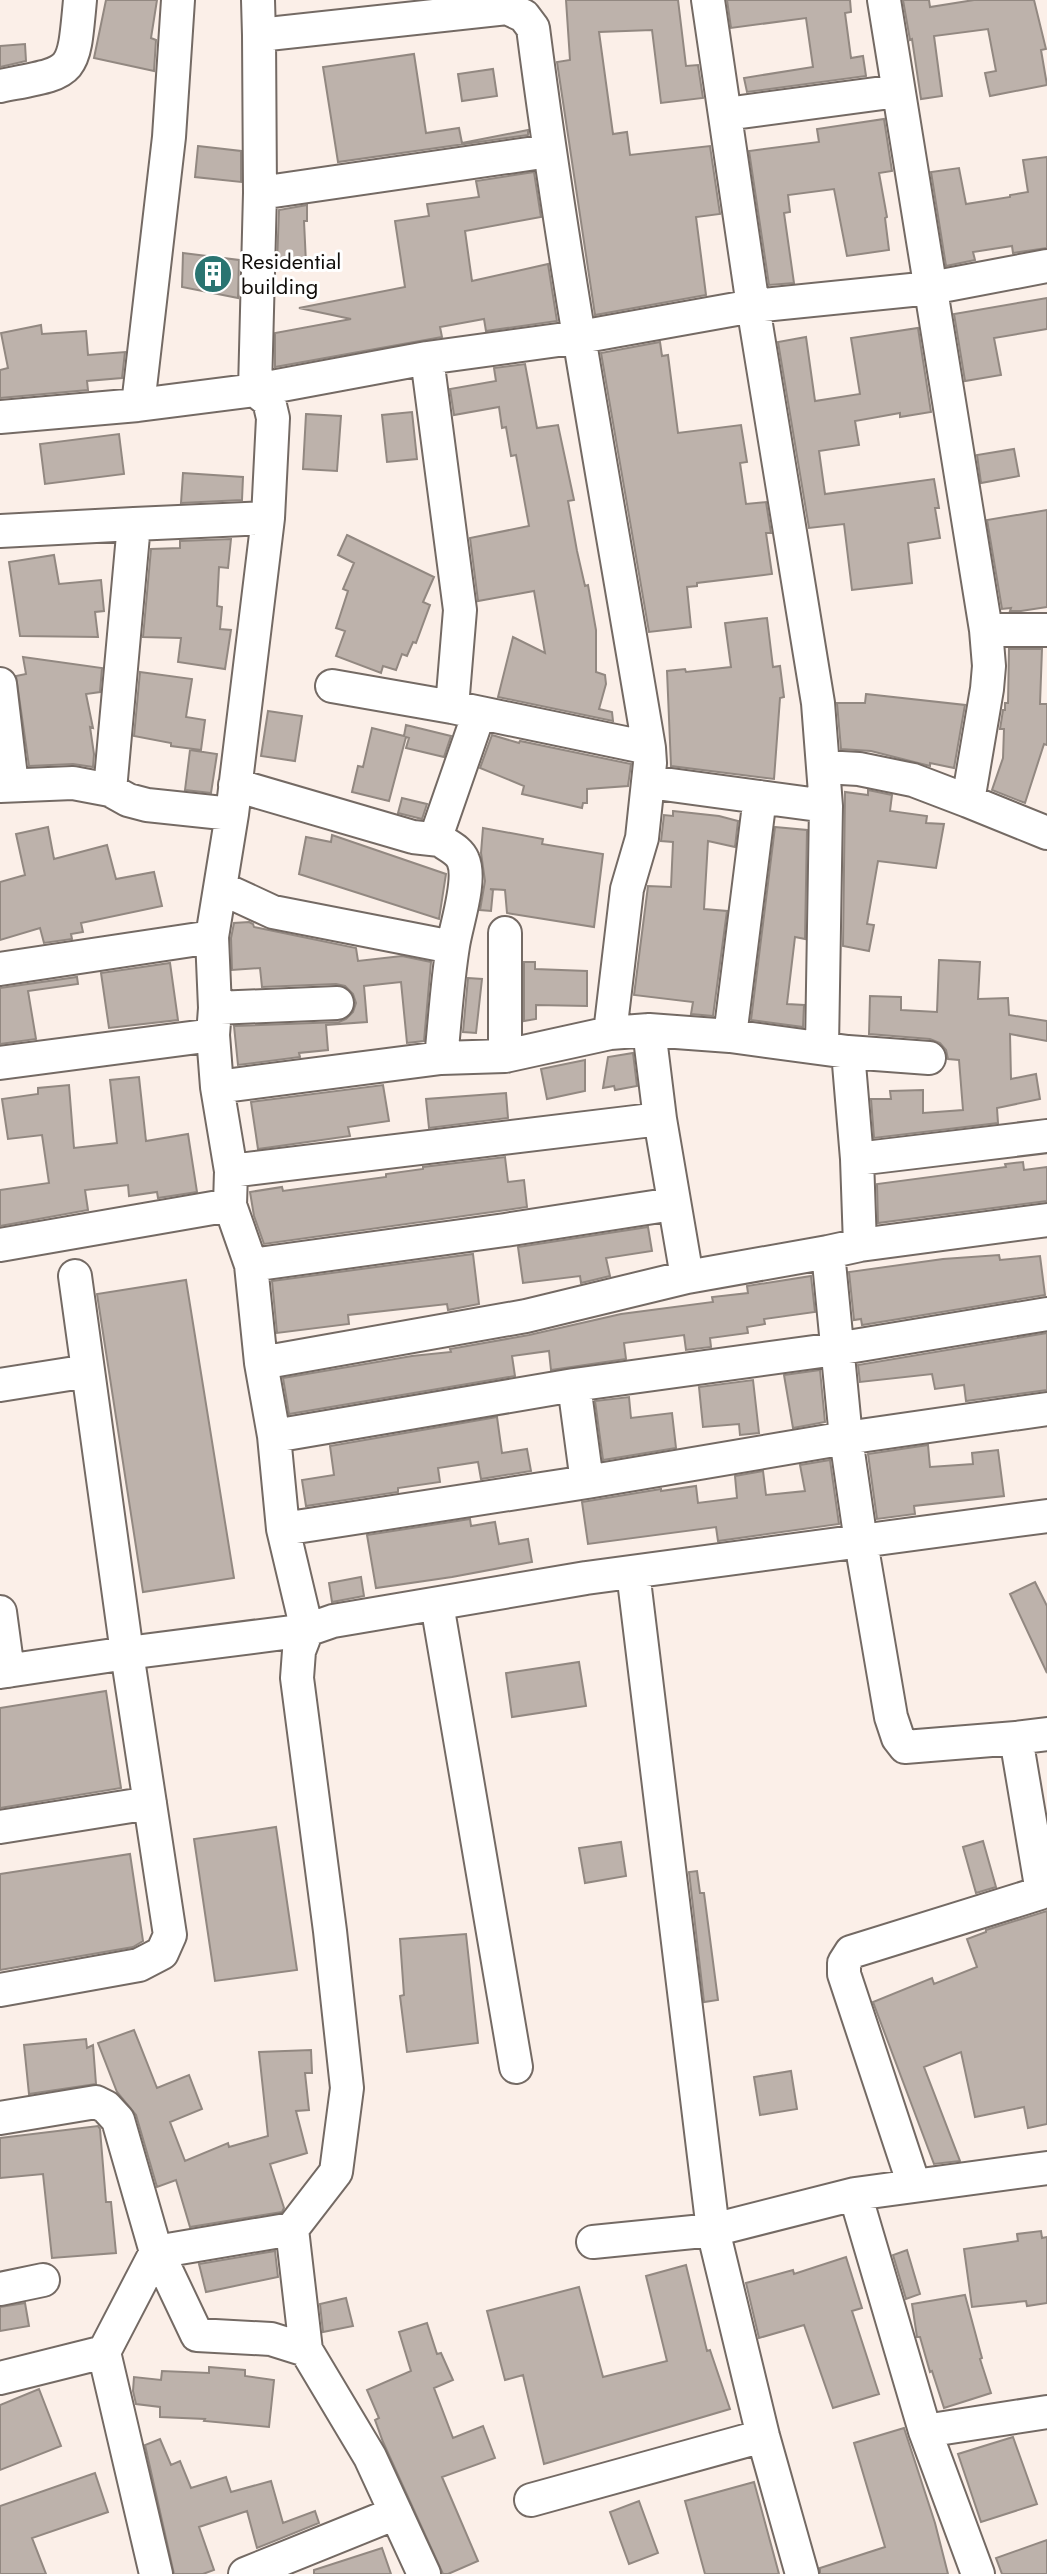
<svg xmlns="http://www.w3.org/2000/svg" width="1047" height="2574" viewBox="0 0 1047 2574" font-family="Jost,sans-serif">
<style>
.building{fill:#bdb2ab;stroke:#928881;stroke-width:2}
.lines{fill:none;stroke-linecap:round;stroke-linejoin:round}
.minor-casing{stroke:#746a64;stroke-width:36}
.minor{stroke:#fff;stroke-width:32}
.labels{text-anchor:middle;stroke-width:6;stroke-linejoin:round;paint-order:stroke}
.poi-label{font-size:22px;fill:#120f0c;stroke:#fff;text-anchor:start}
</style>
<rect width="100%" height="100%" fill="#fbefe8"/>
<path class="building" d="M106,0h51l-6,38 5,2 -2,31 -60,-13z
M566,0h112l8,66 12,-1 5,33 -42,5 -9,-73 -53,2 14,102 14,-2 3,23 80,-9 10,68 -24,3 10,78 -111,20 -38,-253 13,-2z
M727,0h123l1,12 -6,1 6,45 12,-2 3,20 -119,16 -3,-14 69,-11 -7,-49 -75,10z
M903,0h26l1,7 44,-7h60l12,49 -5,1 6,35 -57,11 -5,-23 11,-2 -8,-42 -54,7 8,60 -21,3 -9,-60 -2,1z
M25,44l1,17 -26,6v-21z
M414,54l12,79 33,-5 3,15 66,-13v5l-190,27 -15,-95z
M493,69l4,27 -35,5 -4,-27z
M884,119l8,52 -13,2 8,44 -2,1 4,32 -42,6 -13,-67 -46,6 2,17 -6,1 10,70 -25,2 -20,-134 70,-9 -2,-13z
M198,146l43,5v31l-46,-5z
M1047,157v91l-34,5 -1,-7 -39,6 2,8 -29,6 -15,-94 28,-4 7,36 44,-7v-2l18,-3 -5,-32z
M534,172l7,45 -76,14 7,50 76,-17 9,57 -71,10 -2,-12 -44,8 2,10 -167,30v-34l76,-14 -52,-11 106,-21 -10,-66 34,-5 -2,-12 52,-7 -3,-16z
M307,205v16h-3l2,42h-29l2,-53z
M183,253l56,7 -1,38 -56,-11z
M1047,298v31l-53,9 7,37 -36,6 -11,-67z
M41,325l1,9 44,-3 2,24 37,-3 -3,26 -35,3 1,9 -88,8v-28l8,-2 -7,-35z
M918,328l13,84 -31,5v-4l-45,8 4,24 -40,6 6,43 109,-15 5,29h-4l5,30 -32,5 4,40 -60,7 -8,-66 -35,4 -31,-186 28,-5 9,64 45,-7 -9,-56z
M660,342l2,14 6,-1 10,78 63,-8 6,37 -7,1 6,41 20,-2 5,31h-5l6,41 -75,9v3l-10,1 4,40 -42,5 -48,-279z
M525,364l12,64 21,-3 16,75 -6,1 9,50 8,35 3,-1 8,45v42l9,3 1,9 -7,25 13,3 1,9 -115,-24 15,-60 32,16 -11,-62 -56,10 -8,-63 59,-12 -13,-71 -5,1 -5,-29 -4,1 -3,-21 -45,8 -4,-26 46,-8 -2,-13z
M412,412l5,47 -30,3 -5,-47z
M306,414l35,2 -4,55 -34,-2z
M119,434l5,40 -79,10 -5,-40z
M1014,449l5,27 -38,7 -4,-28z
M183,473l60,4 -1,23 -61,3z
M1047,510v97l-26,4h-11l1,-3 -9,1 -15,-89z
M347,535l87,42 -11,25 7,3 -14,38 -3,-1 -6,14 -5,-2 -6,16 -13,-4 -2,7 -45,-17 9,-25 -9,-3 12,-37 -5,-2 11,-26 -16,-8z
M231,539l-3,29 -9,-1 -2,39 5,1 -2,22 11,1 -6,39 -47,-7 3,-24 -38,-1 8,-88 29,-1v-7z
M54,555l5,29 42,-4 3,31 -9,1 3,25 -78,-1 -11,-74z
M767,618l6,49 7,-1 4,31 -4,1 -6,81 -103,-13 -4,-95 18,-2 1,3 45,-5 -6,-44z
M1009,649h33l-2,55h7v41l-3,-1 -19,59 -33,-13 11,-32 1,-29h-4l3,-19h2v-7h3z
M23,657l79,11 -2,24 -14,2 7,34 -3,-1 4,27 -1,13 -20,-3 -44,2 -13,-90 10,-2z
M140,672l52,7 -6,38 19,3 -4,30 -30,-4v-3l-37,-7z
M866,694l99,11 -11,63 -24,-5v3l-59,-15 -30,-2 -4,-46h28z
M268,711l34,5 -7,45 -34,-5z
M406,725l45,11 -7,21 -38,-9 3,-10 -3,-1 -17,64 -37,-9 6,-26 5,1 9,-39 32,8z
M492,735l27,8 1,-2 111,23 -3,22 -41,3v14h-4l-1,5 -60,-14 2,-8 -44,-18z
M190,750l27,4 -6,39 -26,-3z
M868,790l24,5 -2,16 37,5 -1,7 18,1 -8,44 -58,-7 -11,63 7,1 -5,26 -26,-5 2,-154 23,3z
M402,798l25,6 -5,15 -24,-6z
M673,811l46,5 19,5 -3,26 -27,-6 -4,68 23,2 -14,105 -22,-2 2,-12 -59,-7 14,-109 23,1 2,-45 -12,-1 3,-26 9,1z
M48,827l6,32 53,-14 9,34 38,-7 8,34 -81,17 2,9 -12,2 1,5 -28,4 -4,-15 -40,12v-58l25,-7 -9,-41z
M775,827l32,3 -2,109 -10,-2 -8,67 17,1 -1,22 -52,-7z
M483,828l60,11 -1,5 61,10 -9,73 -87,-14 -2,-23 -15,-1 3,1 -2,21 -11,-1 5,-29 -4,-28z
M332,835l114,39 -7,45 -140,-45 7,-37 25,5z
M249,922l4,2 1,3 102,21 2,13 44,-5 29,6 -7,79 -17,2 -6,-61 -37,4 3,36 -41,3 2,25 -29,3 1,4 -62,8 -4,-39 105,-4 7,-3 7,-7 3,-9 -3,-9 -8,-8 -9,-2 -74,3 -2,-19 -28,2 -1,-32 3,-15z
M939,960l41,2 -2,37 30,-1 1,17 38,6v20l-37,-7 1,45 25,-5 4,25 -43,9 1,15 -124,15 -3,-39h20l-1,-8 33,-1v23l40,-3 -4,-50 -11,-1 -2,-9 -6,-7 -10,-4 -61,-5 1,-38 31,1v13l36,2z
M524,962h11v7l52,2v35l-51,-1v14l-12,2z
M170,963l8,57 -69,8 -8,-55z
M77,977l1,7 -50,7 8,48 -36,5v-56z
M468,978l14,1 -6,54 -13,-1z
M633,1053l4,33 -22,4 -1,-4 -11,2 5,-31z
M585,1060v31l-38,8 -6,-30z
M139,1077l7,64 42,-7 9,58 -39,6 -1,-6 -28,4 -1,-11 -43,5 3,20 -88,16v-36l49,-7 -7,-48 -34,4 -6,-40 36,-5v-6l31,-3 5,63 43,-5 -7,-63z
M383,1085l6,36 -41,6 2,9 -92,13 -7,-47z
M506,1093l2,25 -79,10 -3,-29z
M505,1157l3,25 16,-2 3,27 -263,37 -10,-28 -4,-24 32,-5 1,4 103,-14v-3l37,-5v-2z
M1023,1162l1,8 23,-3v34l-169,22 -1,-39 129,-17 -1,-3z
M648,1227l4,24 -46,7 4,18 -29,7 -1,-7 -57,7 -5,-36z
M473,1254l6,50 -31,6 -1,-6 -99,11 1,9 -72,9 -5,-52z
M999,1255l1,5 40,-4 5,39 -183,30 -1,-6 -7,1 -5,-48 94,-13z
M811,1276l4,36 -51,7 1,5 -18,3 1,6 -38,5 1,9 -25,3 -2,-15 -60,8 2,16 -75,11 -2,-19 -37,5 3,20 -226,38 -6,-36 129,-22 39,-4 -1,-3 79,-14 92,-21 92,-12 -1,-5 36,-4 -1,-7z
M186,1280l48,298 -91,14 -46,-298z
M1047,1333v57l-81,11 -2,-16 -29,4 -3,-15 -72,8 -2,-17z
M820,1370l5,52 -32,6 -9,-53z
M753,1380l6,53 -19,2 -1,-11 -36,3 -4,-40z
M629,1397l2,21 41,-5 4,35 -73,12 -8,-59z
M497,1417l5,36 25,-4 4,22 -50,8 -3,-17 -40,6 2,14 -42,6v4l-92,14 -4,-26 32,-5 -4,-29z
M928,1445l2,22 43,-3 -1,-11 26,-3 6,46 -90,10 1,8 -38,5 -9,-65z
M830,1460l9,64 -121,17 -2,-14 -128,17 -6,-42 79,-13v2l35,-5 2,17 39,-5 -2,-22 28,-5 3,24 39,-4 -5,-26z
M470,1519l1,7 24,-4 4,22 29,-5 4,23 -80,15 -76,11 -9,-53z
M361,1577l3,19 -32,6 -3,-19z
M1035,1582l12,24v67l-37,-79z
M579,1662l7,44 -74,11 -6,-44z
M106,1691l15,97 -121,20v-100z
M276,1827l21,143 -82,11 -21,-142z
M983,1841l13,46 -20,6 -13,-46z
M621,1842l5,34 -41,7 -6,-35z
M130,1854l13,87 -10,6 -133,23v-96z
M697,1871l3,22h4l14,107 -14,2 -15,-130z
M1047,1911v213l-19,4 -4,-21 -49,10 -14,-65 -37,15 36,94 -26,3 -61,-162 59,-24 2,6 43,-17 -10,-28 19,-7v-2z
M466,1934l12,109 -71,9 -7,-56 4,-1 -4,-56z
M134,2030l23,58 32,-13 13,34 -32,13 15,39 43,-18 1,4 39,-11 -9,-84 52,-2 1,23h-7l4,37 -13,1 11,42 -37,11 14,44 -2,4 -92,15 -14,-47 -19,7 -21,-72 -19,-23 -19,-49z
M86,2039l1,9 6,-3 3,39 -67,10 -5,-49z
M791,2071l6,38 -37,6 -6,-38z
M98,2126l2,3 6,73h5l5,51 -64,5 -9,-84 -43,4v-40z
M1041,2231l1,7 5,-1v66l-20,3 -1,-5 -54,6 -8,-58 54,-8 -1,-7z
M907,2250l13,44 -14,5 -13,-44z
M275,2251l3,26 -72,15 -7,-28z
M846,2257l16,51 -10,3 27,83 -46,14 -29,-83 -45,13 -13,-55 47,-13 1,4z
M686,2265l21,86 3,-1 20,59 -186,55 -21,-89 -18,5 -18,-69 92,-24 24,90 64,-16 -21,-85z
M965,2295l17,63 -2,1 11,34 -47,15 -12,-37 -2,1 -10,-35h-3l-5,-33z
M346,2298l7,28 -30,6 -3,-28z
M25,2303l4,23 -29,5v-24z
M427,2323l10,31 4,-1 12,27 -19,8 19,50 30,-12 12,32 -53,19 36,84 -30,13h-5l-60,-132 -8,-22 4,-2 -12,-28 44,-19 -12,-39z
M209,2367l36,3v6l29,4 -5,47 -65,-6 1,-2 -45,-2v-10l-24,-3 -3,-13 1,-14 27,3 1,-9 47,2z
M39,2389l22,57 -61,24v-65z
M904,2428l31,95 13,51h-128v-6l65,-21 -31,-104z
M1013,2437l24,67 -56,18 -23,-68z
M160,2439l11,26 9,-4 11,27 35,-11 5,15 40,-11 12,42 32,-12 4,12 -62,25 -10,-37 -48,16 15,43 -11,4h-29l-29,-129z
M95,2473l13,39 -76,26 14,36h-46v-68z
M754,2482l25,92h-74l-20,-73z
M639,2501l19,52 -29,11 -19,-52z
M1047,2540v34h-45l-6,-16z
M382,2548l9,26h-77v-4z"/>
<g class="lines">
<g class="minor-casing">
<path id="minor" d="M258,0l1,35
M708,0l45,306 65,397 8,103 -4,241
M884,0l102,630 3,36 -2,23 -19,112 79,32
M0,86c75,-15 73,-9 80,-86
M726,114l172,-23
M260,193l289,-42
M427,358l33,252 -8,97
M138,405l31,-268 9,-137
M0,417l138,-12 117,-15 14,11 4,17 -5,100 -36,296 -20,123 3,71 -2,27 4,52 14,84 -1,34 21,60 10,98 13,73 9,93 24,101 -180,23 43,282 -8,18 -23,12 -139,25
M0,531l134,-7
M986,630h61
M0,684l12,101
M332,686l120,21 197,41
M824,767l35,2 54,11 55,21
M649,782l177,24
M235,785l178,52 27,3 -3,-6 42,-121
M0,786l73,-3 37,7 18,10 19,5 85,9
M110,790l24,-266 134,-6
M440,840c8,6 19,10 23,20 9,20 -7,65 -10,86 -6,37 -8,75 -12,112
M221,888l52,24 179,35
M505,933v123
M0,969l212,-32
M215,1008l122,-5
M649,1030l11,89 27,158 141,-25
M610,1033l17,-144 15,-51 8,-75 -1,-15c-40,-240 -85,-479 -116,-720l-9,-12 -17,-8 -248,27 1,158 -5,197 172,-32 153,-21 173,-31 178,-18 116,-22
M730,1036l30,-239
M848,1052l9,107 3,86 -32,7 18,186 15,104 30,175 7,21 7,9 111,-9
M0,1063l213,-28
M217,1087l224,-29 64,-2 105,-23 39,-3 81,6 118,16 81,6
M857,1159l190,-23
M231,1171l429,-52
M0,1245l230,-40
M860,1245l187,-25
M251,1265l254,-35 168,-26
M261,1363l265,-47 161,-39
M0,1385l88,-14
M574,1385l13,97 259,-44 201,-29
M274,1436l300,-51 262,-36 211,-35
M283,1529l304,-47
M633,1572l80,658 50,206 39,138
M437,1604l79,463
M0,1612l8,59
M0,1672l127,-19 -52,-377
M0,1827l150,-24
M1042,1892l-26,-154 31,-4
M0,2118l96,-16 10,5 12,13 38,132 3,3 38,80 74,4 35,11
M914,2185l-70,-211v-11l7,-11 196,-61
M855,2194l70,237 53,143
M593,2242l120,-12 142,-36 192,-26
M156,2252l-52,100 52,222
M156,2252l136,-23
M0,2289l43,-9
M0,2378l104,-26
M925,2431l122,-19
M531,2500l232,-64
M245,2574l151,-61
M424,2574l-54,-117 -64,-107 -14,-121 44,-57 11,-84 -17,-157 -33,-253 2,-27 8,-21 26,-9 253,-43 461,-62"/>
</g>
<use href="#minor" class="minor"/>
</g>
<defs>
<g id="building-disc" transform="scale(2)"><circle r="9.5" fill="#2a7471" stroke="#fff"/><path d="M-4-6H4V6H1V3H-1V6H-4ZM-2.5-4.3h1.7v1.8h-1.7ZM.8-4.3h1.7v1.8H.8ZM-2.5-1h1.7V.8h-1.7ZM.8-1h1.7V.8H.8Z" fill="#fff"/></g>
</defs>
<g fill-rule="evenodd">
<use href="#building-disc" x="213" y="274"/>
</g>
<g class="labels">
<g class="poi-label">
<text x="241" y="269">Residential<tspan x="241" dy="25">building</tspan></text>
</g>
</g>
</svg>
